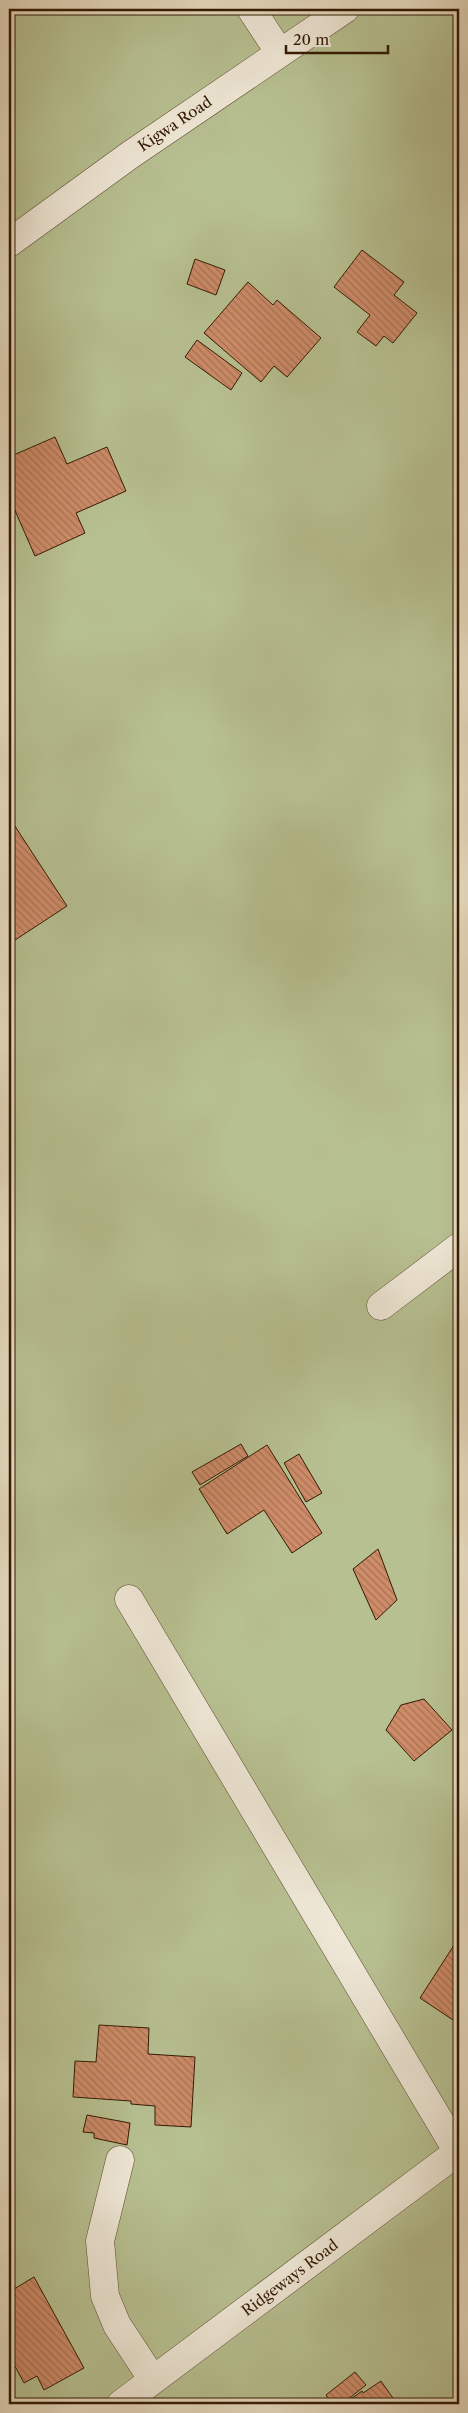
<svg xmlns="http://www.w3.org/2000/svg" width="468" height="2413" viewBox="0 0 468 2413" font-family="'Libre Caslon Text',serif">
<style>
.garden{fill:#b7c091;stroke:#756c4a}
.building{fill:url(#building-back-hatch);stroke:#331902}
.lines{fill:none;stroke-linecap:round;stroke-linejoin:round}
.minor-casing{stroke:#604a32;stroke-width:29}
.minor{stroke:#efe8d7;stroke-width:28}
.labels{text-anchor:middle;stroke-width:4.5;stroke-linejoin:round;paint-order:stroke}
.street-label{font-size:15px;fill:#331902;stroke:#efe8d7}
</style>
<defs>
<pattern id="building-back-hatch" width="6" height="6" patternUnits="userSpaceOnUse" patternTransform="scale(1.25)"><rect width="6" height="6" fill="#ce8c69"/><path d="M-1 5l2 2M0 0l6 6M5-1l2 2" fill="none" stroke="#a87254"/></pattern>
</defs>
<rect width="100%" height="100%" fill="#e7dcc1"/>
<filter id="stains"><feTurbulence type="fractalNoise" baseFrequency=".004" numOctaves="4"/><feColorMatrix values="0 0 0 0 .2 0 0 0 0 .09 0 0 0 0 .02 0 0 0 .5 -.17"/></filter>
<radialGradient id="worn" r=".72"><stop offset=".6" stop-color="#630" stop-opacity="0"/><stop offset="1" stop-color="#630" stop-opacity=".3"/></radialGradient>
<path class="garden" d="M9,9h450v2395h-450z"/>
<path class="building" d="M362,250l42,32 -10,13 23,18 -24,30 -9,-7 -8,10 -19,-14 13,-17 -36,-28z
M195,259l30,11 -9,25 -29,-11z
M248,282l25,23 4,-5 44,38 -34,39 -13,-11 -13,16 -57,-49z
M197,340l45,33 -11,17 -46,-33z
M55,437l12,27 40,-17 19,44 -50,22 9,20 -50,23 -26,-59v-40z
M9,817l58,89 -58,38z
M9,1101l5,12 -5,2z
M241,1444l7,12 -48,29 -8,-13z
M267,1445l55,88 -30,20 -28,-43 -37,24 -28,-45z
M299,1454l23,39 -16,9 -22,-39z
M378,1549l19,51 -21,20 -23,-51z
M424,1699l28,31 -38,31 -28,-31 15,-25z
M456,1942l3,2v80l-39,-26z
M99,2025l50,3 -1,26 47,3 -4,70 -36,-2v-19l-24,-2v-3l-58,-4 2,-36 21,1z
M87,2115l43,8 -3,22 -33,-7v-5l-11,-1z
M34,2277l50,91 -40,22 -7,-14 -13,7 -15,-28v-63z
M355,2372l11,13 -24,19h-10l-6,-9z
M381,2381l16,23h-53l18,-13 1,2z"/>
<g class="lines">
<g class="minor-casing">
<path id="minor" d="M251,9l29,44
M9,243l121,-88 215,-146
M381,1306l78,-59
M129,1599l329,553
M120,2160l-20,81 5,55 12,29 36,55
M121,2404l338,-253"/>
</g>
<use href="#minor" class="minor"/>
</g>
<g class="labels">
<g class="street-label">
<text transform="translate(175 124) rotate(-34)" y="5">Kigwa Road</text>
<text transform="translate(290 2278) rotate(-37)" y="5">Ridgeways Road</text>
</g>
</g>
<rect width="468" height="2413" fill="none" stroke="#e7dcc1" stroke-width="30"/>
<rect x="10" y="10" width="448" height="2393" fill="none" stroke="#331902" stroke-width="2.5"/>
<rect x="15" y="15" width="438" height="2383" fill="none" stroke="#331902"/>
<path d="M286 45v8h102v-8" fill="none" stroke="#331902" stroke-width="2.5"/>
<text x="293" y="45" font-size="15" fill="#331902" stroke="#efe8d7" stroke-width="4" paint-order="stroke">20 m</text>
<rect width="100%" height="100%" filter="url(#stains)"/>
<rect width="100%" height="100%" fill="url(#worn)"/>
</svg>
